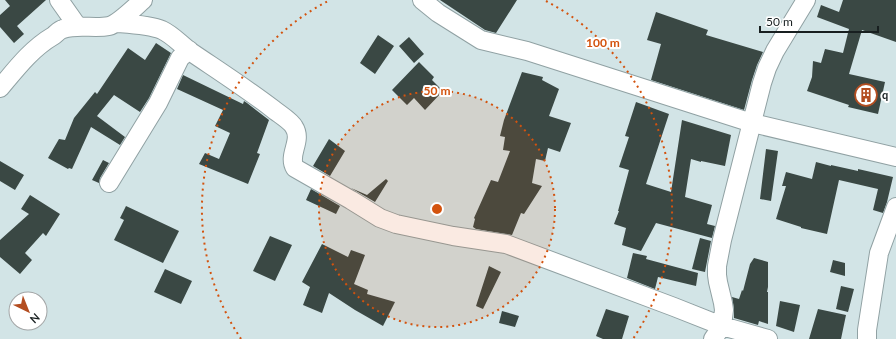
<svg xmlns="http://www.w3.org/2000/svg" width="896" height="339" viewBox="0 0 896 339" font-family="Lato,sans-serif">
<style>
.building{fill:#3a4844}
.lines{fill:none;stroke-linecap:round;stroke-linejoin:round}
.minor-casing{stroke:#90a1a3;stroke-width:20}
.minor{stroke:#fff;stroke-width:18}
.ring{fill:none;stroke:#d3530e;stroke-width:2;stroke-dasharray:2 4}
.labels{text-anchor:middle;stroke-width:4;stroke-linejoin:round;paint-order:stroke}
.poi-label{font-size:11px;font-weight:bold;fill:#181f20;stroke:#fff;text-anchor:start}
.centre{fill:#d3530e;stroke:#fff;stroke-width:2}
.ring-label{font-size:12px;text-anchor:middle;font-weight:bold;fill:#d3530e;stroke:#fff;stroke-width:4;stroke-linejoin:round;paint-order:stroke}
</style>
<rect width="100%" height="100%" fill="#d2e4e6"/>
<path class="building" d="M5,0h41l-29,26 7,8 -10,9 -14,-16v-12l10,-9z
M440,0h77l-21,33 -11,-3z
M843,0h53v42l-34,-12 -13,44 36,8 -7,32 -30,-7 1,-2 -42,-14 5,-14 1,-16 8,2 4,-14 18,4 6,-24 -32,-12 4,-12 18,7z
M656,12l52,18 -2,5 57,17 -6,13 -5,15 -8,30 -93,-30 10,-36 -14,-4z
M378,35l16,11 -19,28 -15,-11z
M409,37l15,17 -10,9 -15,-17z
M156,43l15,10 -22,45 -9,14 -26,-17 -17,21 28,21 -5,8 -29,-18 -19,42 -3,-1 -1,1 -20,-11 11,-19 6,1 9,-22 21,-26 2,2 31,-46 17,12z
M419,62l15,15 -2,3 11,11 -18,19 -11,-12 -7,7 -15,-15z
M522,72l21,5 -1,3 17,9 -10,27 22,7 -11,29 -12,-4 -3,13 -9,-2 -4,24 10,3 -18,28 -3,-1 -9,22 -36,-6 -3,-2 2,-8 -1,-1 17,-38 7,2 12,-31 -7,-1 2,-13 -5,-1 4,-16z
M183,75l60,29 1,-3 3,2 22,17 -12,33 3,1 -12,30 -49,-20 6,-11 14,6 11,-26 -15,-7 8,-16 -46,-21z
M636,102l33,12 -23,70 25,8 11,-72 49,15 -6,31 -24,-5v1l-10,-3 -6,38 27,8 -5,19 8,2 -3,12 -56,-15 -15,28 -19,-6 4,-17 -12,-4 5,-13h-1l11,-41 -10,-3 10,-30 -4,-1z
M329,139l16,12 -15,25 -17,-10z
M766,149l12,2 -7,50 -11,-2z
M103,160l6,3 -9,15 -1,5 -7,-3z
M0,161l24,14 -9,15 -15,-9z
M816,162l15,4v-1l27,6v-2l35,8 -6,25 -4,11 -10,-3 5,-21 -39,-9 -12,54 -26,-6v-1l-25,-8 10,-33h-4l4,-14 26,7z
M386,179l2,2 -13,21 -24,-14 16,7z
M311,189l29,17 -4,8 -30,-14z
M30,195l30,19 -14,22 -3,-3 -18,20 7,7 -12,14 -20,-17v-17l29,-26 -8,-5z
M126,206l53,25 -16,32 -49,-23 10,-20 -4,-2z
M270,236l22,9 -17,36 -22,-10z
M700,238l11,3 -6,31 -13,-3z
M322,244l26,13 3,-7 14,5 -11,29 14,6 -1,4 28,8 -12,24 -28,-16 -26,-17 -7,20 -19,-8 7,-18 -8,-5z
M633,253l14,3 -1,3 52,14 -2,13 -38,-9 -3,12 -28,-11z
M754,258l14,4v25l-1,5h1v32l-9,-3 -1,4 -24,-7v-9l-2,-12 7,2 3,-9 1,1 7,-27z
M833,260l12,3v13l-15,-4z
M489,266l12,6 -18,37 -7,-3z
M165,269l27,12 -11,23 -27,-12z
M841,286l13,3 -6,23 -12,-3z
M780,301l20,4 -6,27 -18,-6z
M606,309l23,7 -7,23h-19l-7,-3z
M818,309l28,6 -5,24h-32z
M502,311l17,5 -4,11 -16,-4z"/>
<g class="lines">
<g class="minor-casing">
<path id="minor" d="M59,0l19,27
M422,0l16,13 43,27 46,11 225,72 144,34
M117,23c13,1 33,2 45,7 11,5 19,15 29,22 28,19 56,37 82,57 6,5 18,12 21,18 9,14 -7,28 1,41l56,32 29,18 16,6 57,12 53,8 168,63 48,19 46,13
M0,88c16,-19 31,-39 53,-52 3,-2 6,-6 10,-7 14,-5 32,0 46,-3 9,-2 26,-19 34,-26
M109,183l49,-80 22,-45 9,-8
M713,339l9,-13 2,-16 -1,-7 -5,-21 -1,-7v-9l5,-26 40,-157 5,-15 8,-17 31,-51
M867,339v-9l12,-77 17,-46"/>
</g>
<use href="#minor" class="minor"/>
</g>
<circle cx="437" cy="209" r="118" fill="#d3530e" fill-opacity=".12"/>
<g class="ring">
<circle cx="437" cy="209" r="118"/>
<path d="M241 339A235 235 0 0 1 328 1M546 1A235 235 0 0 1 633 339"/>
</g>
<defs>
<g id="building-ring" transform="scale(1.15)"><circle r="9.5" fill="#fff" stroke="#b34d20" stroke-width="1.5"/><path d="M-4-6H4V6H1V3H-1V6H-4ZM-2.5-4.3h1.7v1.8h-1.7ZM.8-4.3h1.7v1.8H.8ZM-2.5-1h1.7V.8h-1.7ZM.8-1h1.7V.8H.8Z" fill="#b34d20"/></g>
</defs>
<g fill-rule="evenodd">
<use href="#building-ring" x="866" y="95"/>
</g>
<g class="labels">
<g class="poi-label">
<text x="882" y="99">q</text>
</g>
</g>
<circle cx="437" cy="209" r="6" class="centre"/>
<g class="ring-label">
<text x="603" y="47">100 m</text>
<text x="437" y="95">50 m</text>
</g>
<g transform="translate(28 311) rotate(137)"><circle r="19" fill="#ffffff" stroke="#a3a5a6"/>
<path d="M0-3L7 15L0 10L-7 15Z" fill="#b34d20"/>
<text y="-6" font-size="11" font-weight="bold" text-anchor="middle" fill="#181f20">N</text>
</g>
<path d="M760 26v6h118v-6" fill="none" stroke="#181f20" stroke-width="2"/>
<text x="766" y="26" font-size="12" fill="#181f20" stroke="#ffffff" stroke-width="3" paint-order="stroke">50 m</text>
</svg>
